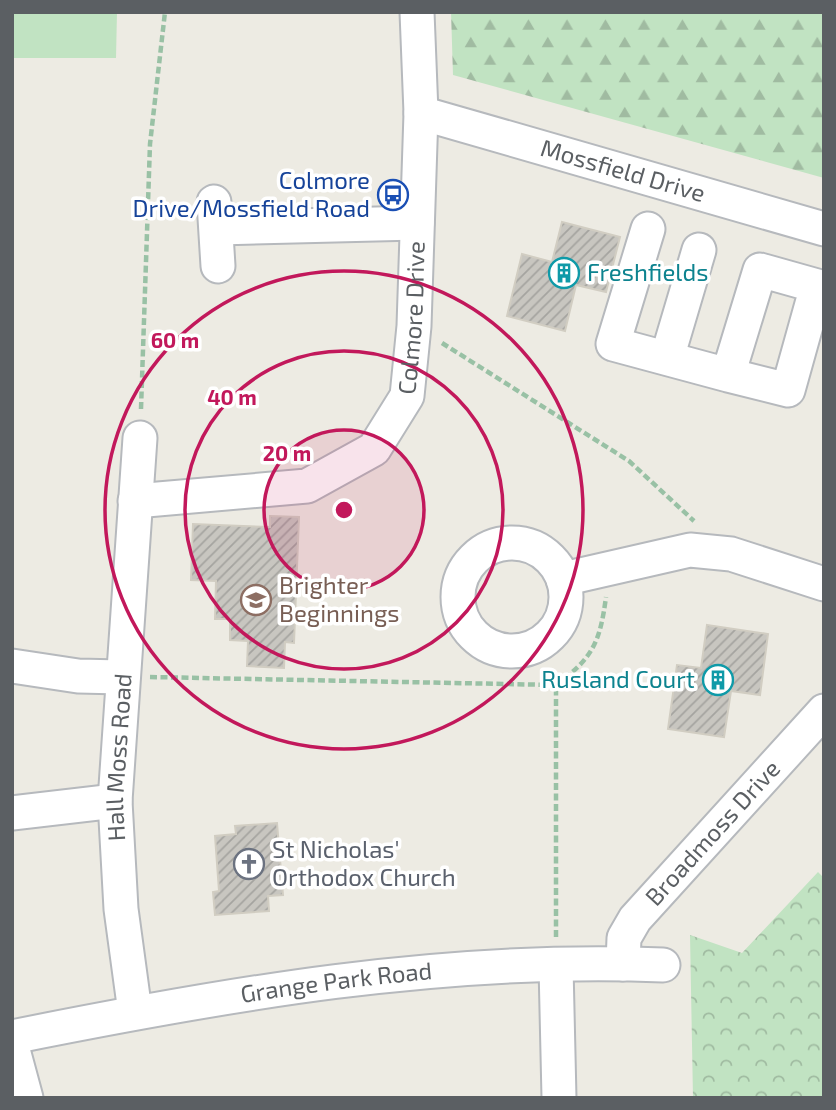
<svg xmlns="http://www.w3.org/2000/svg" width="836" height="1110" viewBox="0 0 836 1110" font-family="'Exo 2',sans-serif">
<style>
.grass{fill:#c1e3c2}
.forest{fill:url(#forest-firs)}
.park{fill:url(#park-crowns)}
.building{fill:url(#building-hatch);stroke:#d1cdc2;stroke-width:2}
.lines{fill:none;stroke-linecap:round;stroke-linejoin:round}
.minor-casing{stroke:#b6b9bd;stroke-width:37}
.path{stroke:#99c1a5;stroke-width:4.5;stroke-dasharray:7 3.5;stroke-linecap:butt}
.minor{stroke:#fff;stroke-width:33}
.ring{fill:none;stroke:#c2185b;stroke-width:3.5}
.labels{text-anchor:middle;stroke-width:7;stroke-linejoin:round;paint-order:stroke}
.street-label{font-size:24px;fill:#5b5f63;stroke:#fff}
.transit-label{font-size:24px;fill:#164399;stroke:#fff;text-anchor:end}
.culture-label{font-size:24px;fill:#0d838f;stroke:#fff;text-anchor:start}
.education-label{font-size:24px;fill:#785e54;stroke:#fff;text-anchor:start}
.worship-label{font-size:24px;fill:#5b616d;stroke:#fff;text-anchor:start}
.centre{fill:#c2185b;stroke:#fff;stroke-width:3.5}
.ring-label{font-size:21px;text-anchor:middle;font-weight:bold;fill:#c2185b;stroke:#fff;stroke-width:7;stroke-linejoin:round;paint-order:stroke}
</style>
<defs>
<pattern id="forest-firs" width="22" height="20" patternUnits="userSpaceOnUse" patternTransform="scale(1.75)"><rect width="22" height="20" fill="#c1e3c2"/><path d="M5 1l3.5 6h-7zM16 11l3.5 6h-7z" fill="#a0bba1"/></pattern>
<pattern id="park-crowns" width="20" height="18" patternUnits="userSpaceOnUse" patternTransform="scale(1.75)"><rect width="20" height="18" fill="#c1e3c2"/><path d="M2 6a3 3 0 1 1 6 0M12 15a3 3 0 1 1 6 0" fill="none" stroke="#a0bba1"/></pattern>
<pattern id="building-hatch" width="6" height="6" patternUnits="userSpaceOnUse" patternTransform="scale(1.75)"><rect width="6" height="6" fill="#c8c6c0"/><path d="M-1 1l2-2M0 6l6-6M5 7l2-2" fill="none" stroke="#a5a4a0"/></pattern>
</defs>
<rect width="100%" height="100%" fill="#edebe3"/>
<path class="grass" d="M12,12h105l-1,46h-104z"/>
<path class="forest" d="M451,12h373v166l-371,-103z"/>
<path class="park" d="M818,872l6,6v220h-131l-3,-163 52,18z"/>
<path class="building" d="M562,222l58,15 -14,55 -30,-7 -11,46 -58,-15 15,-62 30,8z
M270,516l29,1 -5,126 -9,-1 -1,26 -37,-2 1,-25 -18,-1v-21h-15l1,-38 -25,-1 2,-56 77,3z
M707,625l61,9 -8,61 -29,-4 -7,46 -56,-8 9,-64 24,3z
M277,823l6,72 -15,1 1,15 -54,4 -2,-23 6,-1 -4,-55 21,-2 -1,-8z"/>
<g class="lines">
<g class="minor-casing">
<g id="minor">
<path id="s1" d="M421,113l403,116"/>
<path d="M214,202l4,64"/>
<path d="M218,228l199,-5"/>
<path d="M648,229l-35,115 115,31 32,-105 57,16 -29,104 -60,-15"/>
<path d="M667,358l32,-108"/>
<path id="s2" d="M135,501l172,-15 67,-37 33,-53 7,-70 7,-213 -4,-101"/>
<circle cx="512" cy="597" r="54"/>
<path d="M563,579l127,-29 41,4 93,30"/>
<path d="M12,666l66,10 43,1"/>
<path d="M12,813l103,-12"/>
<path id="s3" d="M623,964l1,-26 11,-19 189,-208"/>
<path d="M556,966l3,132"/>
<path id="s4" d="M135,1012l-14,-103 -6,-108 25,-363"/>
<path id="s5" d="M12,1037c214,-43 432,-81 651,-72"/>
<path d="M12,1046l14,52"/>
</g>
</g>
<path class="path" d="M442,343l187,118 65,60
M141,409l9,-265 15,-132
M150,677l406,8
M556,937v-252c37,-27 44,-43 50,-88"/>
<use href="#minor" class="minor"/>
</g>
<circle cx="344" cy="510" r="80" fill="#c2185b" fill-opacity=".12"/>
<g class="ring">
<circle cx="344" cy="510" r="80"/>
<circle cx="344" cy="510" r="159"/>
<circle cx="344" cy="510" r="239"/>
</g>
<defs>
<g id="bus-ring" transform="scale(1.575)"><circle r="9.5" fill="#fff" stroke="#1a4fb4" stroke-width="1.5"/><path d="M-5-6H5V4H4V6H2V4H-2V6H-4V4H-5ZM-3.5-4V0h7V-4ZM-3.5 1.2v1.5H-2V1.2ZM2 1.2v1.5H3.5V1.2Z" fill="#1a4fb4"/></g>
<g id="building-ring" transform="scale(1.575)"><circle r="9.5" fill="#fff" stroke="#0f9aa8" stroke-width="1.5"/><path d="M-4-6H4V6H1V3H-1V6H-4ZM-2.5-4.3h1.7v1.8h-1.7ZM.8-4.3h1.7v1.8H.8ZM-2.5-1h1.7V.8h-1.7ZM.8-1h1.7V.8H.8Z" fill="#0f9aa8"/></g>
<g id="school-ring" transform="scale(1.575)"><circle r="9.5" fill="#fff" stroke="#8d6e63" stroke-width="1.5"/><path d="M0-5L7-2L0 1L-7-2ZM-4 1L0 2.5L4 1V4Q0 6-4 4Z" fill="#8d6e63"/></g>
<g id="church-ring" transform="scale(1.575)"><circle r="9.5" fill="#fff" stroke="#6b7280" stroke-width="1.5"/><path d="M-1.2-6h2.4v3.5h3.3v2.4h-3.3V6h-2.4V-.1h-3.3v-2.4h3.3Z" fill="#6b7280"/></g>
</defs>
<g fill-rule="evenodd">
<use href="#bus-ring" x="393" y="195"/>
<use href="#building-ring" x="564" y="273"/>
<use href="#school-ring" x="256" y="600"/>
<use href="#building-ring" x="718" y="680"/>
<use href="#church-ring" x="249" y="864"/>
</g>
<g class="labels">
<g class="street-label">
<text dy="8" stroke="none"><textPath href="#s1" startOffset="210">Mossfield Drive</textPath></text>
<text dy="8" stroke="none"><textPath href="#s2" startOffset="390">Colmore Drive</textPath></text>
<text dy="8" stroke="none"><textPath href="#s4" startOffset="256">Hall Moss Road</textPath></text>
<text dy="8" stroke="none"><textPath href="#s3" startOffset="164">Broadmoss Drive</textPath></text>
<text dy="8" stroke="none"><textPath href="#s5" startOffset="329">Grange Park Road</textPath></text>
</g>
<g class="transit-label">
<text x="370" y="189">Colmore<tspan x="370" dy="28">Drive/Mossfield Road</tspan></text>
</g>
<g class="culture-label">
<text x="587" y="281">Freshfields</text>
<text x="695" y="688" text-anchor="end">Rusland Court</text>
</g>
<g class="education-label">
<text x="279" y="594">Brighter<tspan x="279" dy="28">Beginnings</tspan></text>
</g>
<g class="worship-label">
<text x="272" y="858">St Nicholas'<tspan x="272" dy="28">Orthodox Church</tspan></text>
</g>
</g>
<circle cx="344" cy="510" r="10" class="centre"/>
<g class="ring-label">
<text x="175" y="348">60 m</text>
<text x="232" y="405">40 m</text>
<text x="287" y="461">20 m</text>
</g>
<rect width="836" height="1110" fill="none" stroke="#5b5f63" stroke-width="28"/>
</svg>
